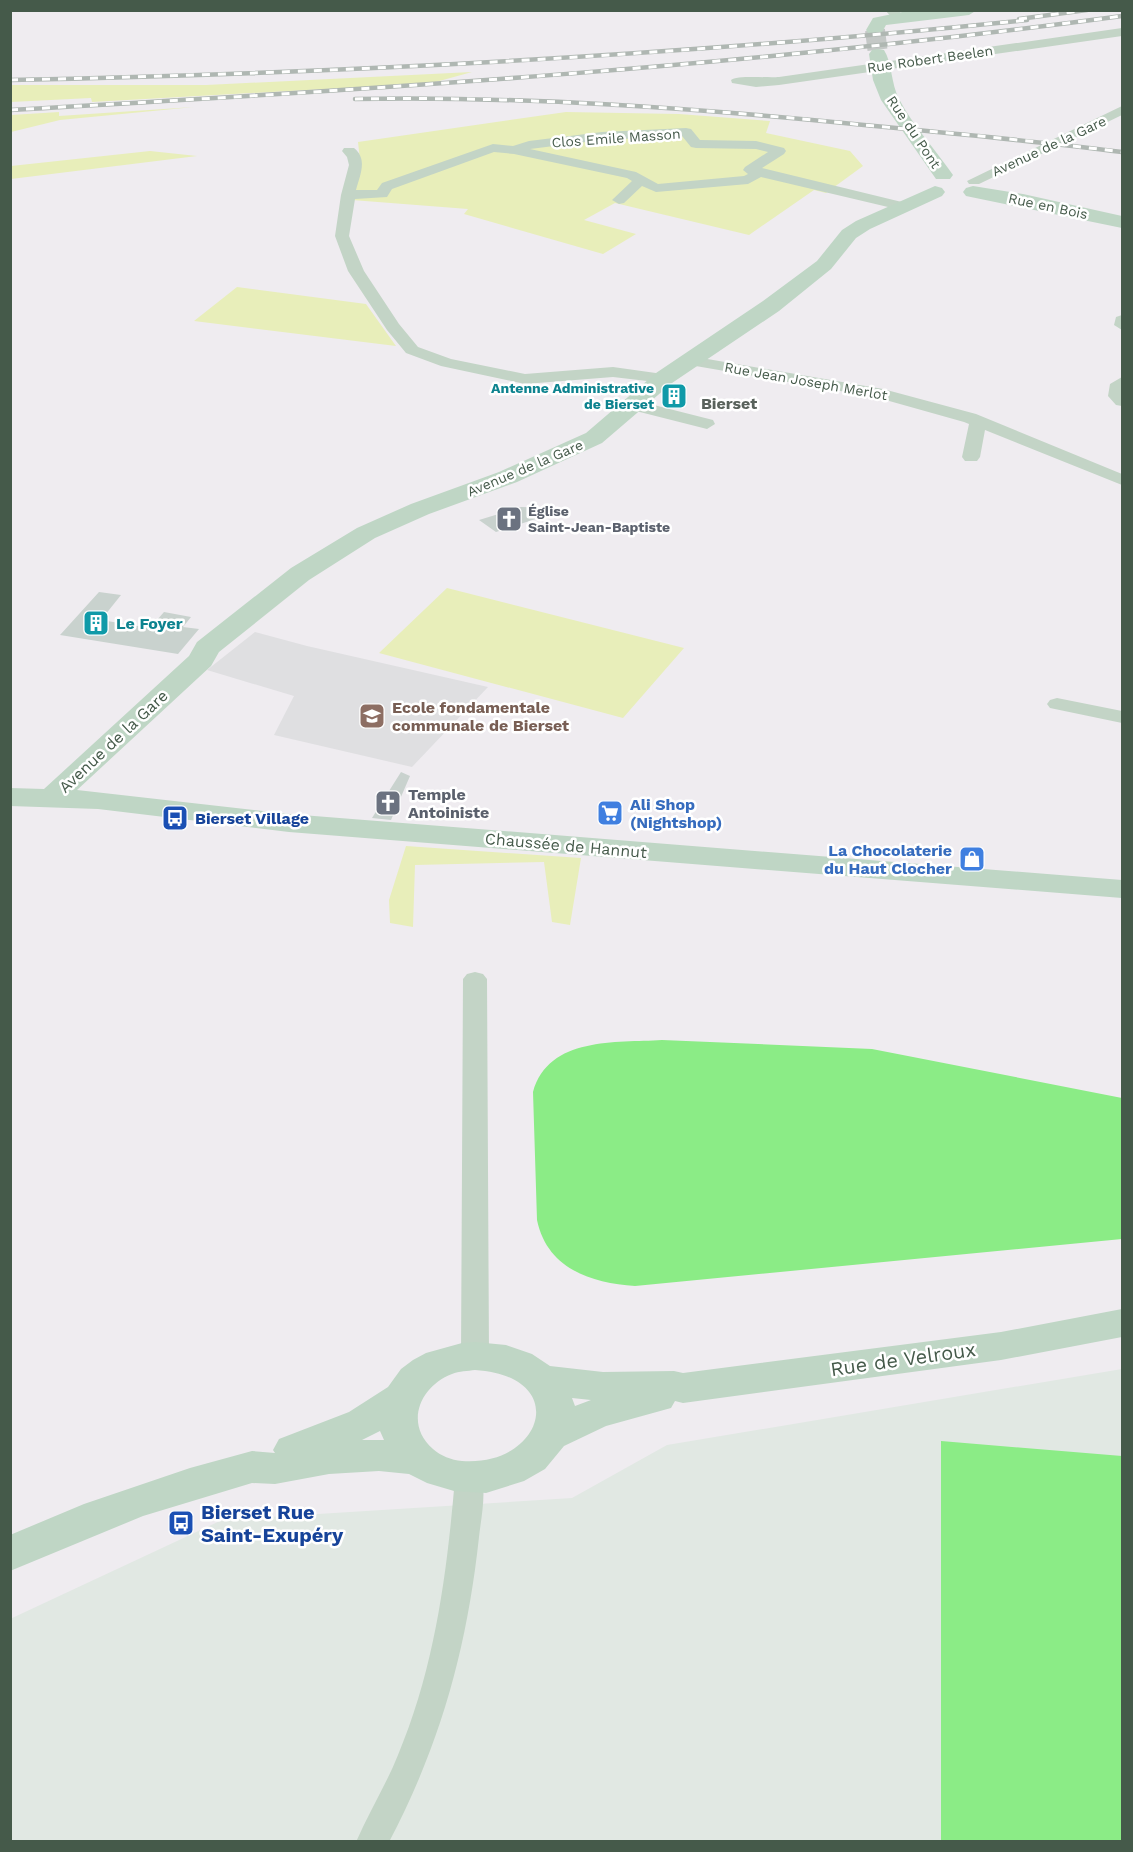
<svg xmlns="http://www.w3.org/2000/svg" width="1133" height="1852" viewBox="0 0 1133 1852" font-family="'Work Sans',sans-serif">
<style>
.education{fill:#dfdfe1}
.airport{fill:#e1e8e3}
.green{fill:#e8eeba}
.water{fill:#8bec86}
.building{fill:#c9d2ce}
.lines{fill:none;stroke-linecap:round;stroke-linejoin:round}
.secondary-tunnel{stroke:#c4c8c6;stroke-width:20;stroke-dasharray:20 10;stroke-linecap:butt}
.street{fill:#c3d4c6;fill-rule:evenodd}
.secondary{fill:#bfd6c5;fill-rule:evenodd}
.rail-casing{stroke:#afb7b2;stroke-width:4.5}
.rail{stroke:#fff;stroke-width:3;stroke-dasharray:8;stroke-linecap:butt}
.labels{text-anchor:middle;stroke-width:5;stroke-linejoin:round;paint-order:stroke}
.far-street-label{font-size:14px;fill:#455a4a;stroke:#fff}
.far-culture-label{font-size:14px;font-weight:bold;fill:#0d838f;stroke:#fff;text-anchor:end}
.far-worship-label{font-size:14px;font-weight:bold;fill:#5b616d;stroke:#fff;text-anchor:start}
.far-quarter-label{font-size:16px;font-weight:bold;fill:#59625c;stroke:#fff}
.culture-label{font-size:16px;font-weight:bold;fill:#0d838f;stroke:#fff;text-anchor:start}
.education-label{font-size:16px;font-weight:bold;fill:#785e54;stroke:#fff;text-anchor:start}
.street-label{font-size:16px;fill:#455a4a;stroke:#fff}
.worship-label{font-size:16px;font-weight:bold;fill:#5b616d;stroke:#fff;text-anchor:start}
.shop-label{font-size:16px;font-weight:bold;fill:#366cbe;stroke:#fff;text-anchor:start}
.transit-label{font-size:16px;font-weight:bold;fill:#164399;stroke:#fff;text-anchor:start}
.near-street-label{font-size:20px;fill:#455a4a;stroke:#fff}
.near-transit-label{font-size:20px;font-weight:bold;fill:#164399;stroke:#fff;text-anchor:start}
</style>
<rect width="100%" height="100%" fill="#efecf0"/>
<path class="education" d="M255,632l52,14 181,41 -76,80 -138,-32 20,-39 -87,-26z"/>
<path class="airport" d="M1122,1369v472h-1111l-1,-222 212,-99 350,-22 95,-53z"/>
<path class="green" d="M472,72l-40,11 -340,19 -1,-4 -80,4v-17h195z
M194,107l-134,13 -49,12v-17l48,-3v4z
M566,112l113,2 91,7 -4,12 84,18 13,15 -37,27 -12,-3 -65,45 -134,-32 -31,17 52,14 -33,20 -139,-40 4,-5 -116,-9 9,-31 -3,-27z
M150,151l47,5 -186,23v-13z
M237,287l129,17 30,42 -202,-25z
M447,588l237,60 -61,70 -244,-65z
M406,846l175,12 -11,67 -18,-3 -8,-60 -129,3 -2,62 -23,-4 -1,-23z"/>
<path class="water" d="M662,1040l210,9 250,49v141l-487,47c-45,-3 -88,-18 -98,-66l-4,-128c16,-56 83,-49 129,-52z
M941,1441l181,15v385h-181z"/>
<path class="building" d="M521,507l42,1v2l-67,22 -17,-12z
M99,592l22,3 -20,25 49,8 14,-16 27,5 -8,10 16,2 -21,25 -118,-19z
M401,772l9,4 -19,44 -19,-2z"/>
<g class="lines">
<path class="secondary-tunnel" d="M875,30l3,24"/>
<path class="street" d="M885,10h13l6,7 -6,4 -4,-1z
M1122,28v8l-343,49 -23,2 -24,-4 -1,-3c5,-5 37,-2 48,-3z
M1122,106v9l-143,69h-10l-2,-3z
M686,128l5,1 9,11 56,1 28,7 2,3 -2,3 -22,14 148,36 2,3 -7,4 -144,-34 -13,7 -92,8 -14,-6 -18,17 -5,1 -7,-4 20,-19 -5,-3 -113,-24 -20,-2 -102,37 -5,8 -32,2 -6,37 15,35 35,53 19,23 33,12 74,15 88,-7 57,8 2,3 -8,5 -51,-6 -88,7 -84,-18 -35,-13 -19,-23 -39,-59 -13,-35 6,-41 8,-30 -2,-8 -5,-6 2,-3h10c14,11 6,27 2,42h21l5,-7 111,-39 20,2 16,-5 73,-9zM682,136l9,11 5,1 60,1 12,3 -23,15 -2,3 5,4 -4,2 -86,8 -22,-12 -106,-23 72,-9z
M1122,315v15l-8,-5 2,-8z
M690,356l193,33 93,25 146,60v11l-137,-55 -5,27 -3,4h-12l-3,-4 7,-33 -5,-2 -89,-25 -191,-33 -2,-3 2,-3z
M1122,377v29l-6,-1 -8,-9 2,-12z
M634,400l79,20 2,4 -8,5 -79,-20 -2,-4z
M1057,698l65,13v12l-72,-15 -3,-4 3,-4z
M475,972l8,2 4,5 2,377 -4,7 -10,3 -10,-3 -4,-7 2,-377 4,-5z
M469,1467l10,3c9,17 2,48 0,67 -12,111 -38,206 -90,305h-33c13,-30 30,-57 42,-87 37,-88 49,-182 57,-277l4,-8z"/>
<path class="secondary" d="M912,10h65l-8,5 -83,10 -5,9h-12l-3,-4 7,-12z
M878,49l6,1c8,12 7,34 15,49 14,27 37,51 54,76l-3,4h-14l-55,-79 -8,-20 -4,-26 3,-4z
M935,186l7,2 3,4 -3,4 -72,33 -14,9 -25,31 -52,42 -107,72 -70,60 -85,39 -88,32 -54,24 -66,42 -90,72 -8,14 -134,124 212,24 833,66v18l-833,-66 -191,-23 -88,-3v-18l34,1 145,-133 8,-14 94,-74 66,-40 54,-24 88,-32 87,-39 70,-60 107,-72 54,-40 25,-31 14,-9z
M973,186l50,8 99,22v12l-156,-32 -3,-4 3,-4z
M1122,1309v28l-121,23 -318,43 -8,-2 -4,7 -65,18 -42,20 -19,23 -21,12 -38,12 -32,-2 -27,-8 -18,-9 -30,-3 -50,3 -54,10 -23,-1 -109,33 -133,55v-36l74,-31 106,-36 62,-17 23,2 -2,-3 6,-11 70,-27 39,-25 13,-18 12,-9 13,-7 36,-10 13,-1 31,3 26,9 18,12 53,6 71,-1 9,2 318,-41zM475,1370c97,6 68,97 -13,91 -11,-1 -21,-5 -29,-12 -29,-25 -13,-63 19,-75 7,-3 16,-3 23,-4zM572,1398l19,2 -16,6zM380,1431l4,9h-22z"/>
<g class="rail-casing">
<path id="rail" d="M1019,19l68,-9
M10,80c340,-7 679,-25 1017,-60
M355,99c170,-3 340,9 509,26 86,8 172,16 258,27
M10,110c372,-21 742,-44 1112,-94"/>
</g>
<use href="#rail" class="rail"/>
</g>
<defs>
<g id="building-square" transform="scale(1.35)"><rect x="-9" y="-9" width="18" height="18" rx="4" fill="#0f9aa8" stroke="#fff"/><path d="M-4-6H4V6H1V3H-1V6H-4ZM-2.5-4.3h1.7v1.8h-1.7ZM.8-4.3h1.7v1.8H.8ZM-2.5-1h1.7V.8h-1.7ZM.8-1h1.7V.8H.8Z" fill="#fff"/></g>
<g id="church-square" transform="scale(1.35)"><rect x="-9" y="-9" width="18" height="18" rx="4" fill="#6b7280" stroke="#fff"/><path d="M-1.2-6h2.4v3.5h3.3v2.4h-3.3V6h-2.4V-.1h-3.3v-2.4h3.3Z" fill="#fff"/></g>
<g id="school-square" transform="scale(1.35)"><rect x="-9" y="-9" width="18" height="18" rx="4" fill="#8d6e63" stroke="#fff"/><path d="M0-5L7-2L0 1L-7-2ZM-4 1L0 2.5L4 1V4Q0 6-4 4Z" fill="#fff"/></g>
<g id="supermarket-square" transform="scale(1.35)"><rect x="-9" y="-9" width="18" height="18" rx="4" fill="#3f7fe0" stroke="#fff"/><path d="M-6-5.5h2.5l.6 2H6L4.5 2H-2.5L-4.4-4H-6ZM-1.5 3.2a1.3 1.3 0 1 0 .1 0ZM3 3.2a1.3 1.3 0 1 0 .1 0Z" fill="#fff"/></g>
<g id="bus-square" transform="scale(1.35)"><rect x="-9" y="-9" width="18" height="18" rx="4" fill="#1a4fb4" stroke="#fff"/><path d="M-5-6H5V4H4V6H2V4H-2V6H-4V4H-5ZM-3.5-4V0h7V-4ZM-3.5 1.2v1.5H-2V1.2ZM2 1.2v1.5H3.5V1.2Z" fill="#fff"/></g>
<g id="shop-square" transform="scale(1.35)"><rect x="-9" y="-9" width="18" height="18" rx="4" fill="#3f7fe0" stroke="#fff"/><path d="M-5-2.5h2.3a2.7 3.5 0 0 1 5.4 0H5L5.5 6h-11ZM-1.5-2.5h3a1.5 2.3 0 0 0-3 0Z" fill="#fff"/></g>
</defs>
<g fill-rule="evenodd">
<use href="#building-square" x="674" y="396"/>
<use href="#church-square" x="509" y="519"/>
<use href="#building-square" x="96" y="623"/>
<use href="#school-square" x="372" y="716"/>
<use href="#church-square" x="388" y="803"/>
<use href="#supermarket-square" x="610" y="813"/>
<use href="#bus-square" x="175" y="818"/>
<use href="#shop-square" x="972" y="859"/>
<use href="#bus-square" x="181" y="1523"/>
</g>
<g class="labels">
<g class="far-street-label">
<text transform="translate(930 59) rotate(-8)" y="5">Rue Robert Beelen</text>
<text transform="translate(914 132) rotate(56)" y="5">Rue du Pont</text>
<text transform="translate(616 138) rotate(-4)" y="5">Clos Emile Masson</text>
<text transform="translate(1049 146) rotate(-25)" y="5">Avenue de la Gare</text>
<text transform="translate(1048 206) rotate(12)" y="5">Rue en Bois</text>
<text transform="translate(806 381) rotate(10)" y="5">Rue Jean Joseph Merlot</text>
<text transform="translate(525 468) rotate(-23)" y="5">Avenue de la Gare</text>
</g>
<g class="far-culture-label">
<text x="654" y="393">Antenne Administrative<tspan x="654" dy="16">de Bierset</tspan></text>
</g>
<g class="far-worship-label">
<text x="528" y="516">Église<tspan x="528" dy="16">Saint-Jean-Baptiste</tspan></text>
</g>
<g class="far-quarter-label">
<text x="729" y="409">Bierset</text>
</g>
<g class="culture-label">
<text x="116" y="629">Le Foyer</text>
</g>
<g class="education-label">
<text x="392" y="713">Ecole fondamentale<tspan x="392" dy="18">communale de Bierset</tspan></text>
</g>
<g class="street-label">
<text transform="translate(113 741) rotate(-43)" y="6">Avenue de la Gare</text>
<text transform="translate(566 845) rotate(5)" y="6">Chaussée de Hannut</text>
</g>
<g class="worship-label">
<text x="408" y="800">Temple<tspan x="408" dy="18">Antoiniste</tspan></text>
</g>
<g class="shop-label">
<text x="630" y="810">Ali Shop<tspan x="630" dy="18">(Nightshop)</tspan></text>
<text x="952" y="856" text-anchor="end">La Chocolaterie<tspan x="952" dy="18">du Haut Clocher</tspan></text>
</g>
<g class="transit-label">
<text x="195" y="824">Bierset Village</text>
</g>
<g class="near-street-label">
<text transform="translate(903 1359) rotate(-8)" y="7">Rue de Velroux</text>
</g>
<g class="near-transit-label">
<text x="201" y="1519">Bierset Rue<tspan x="201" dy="23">Saint-Exupéry</tspan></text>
</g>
</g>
<rect width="1133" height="1852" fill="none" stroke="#455a4a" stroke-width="24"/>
</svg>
